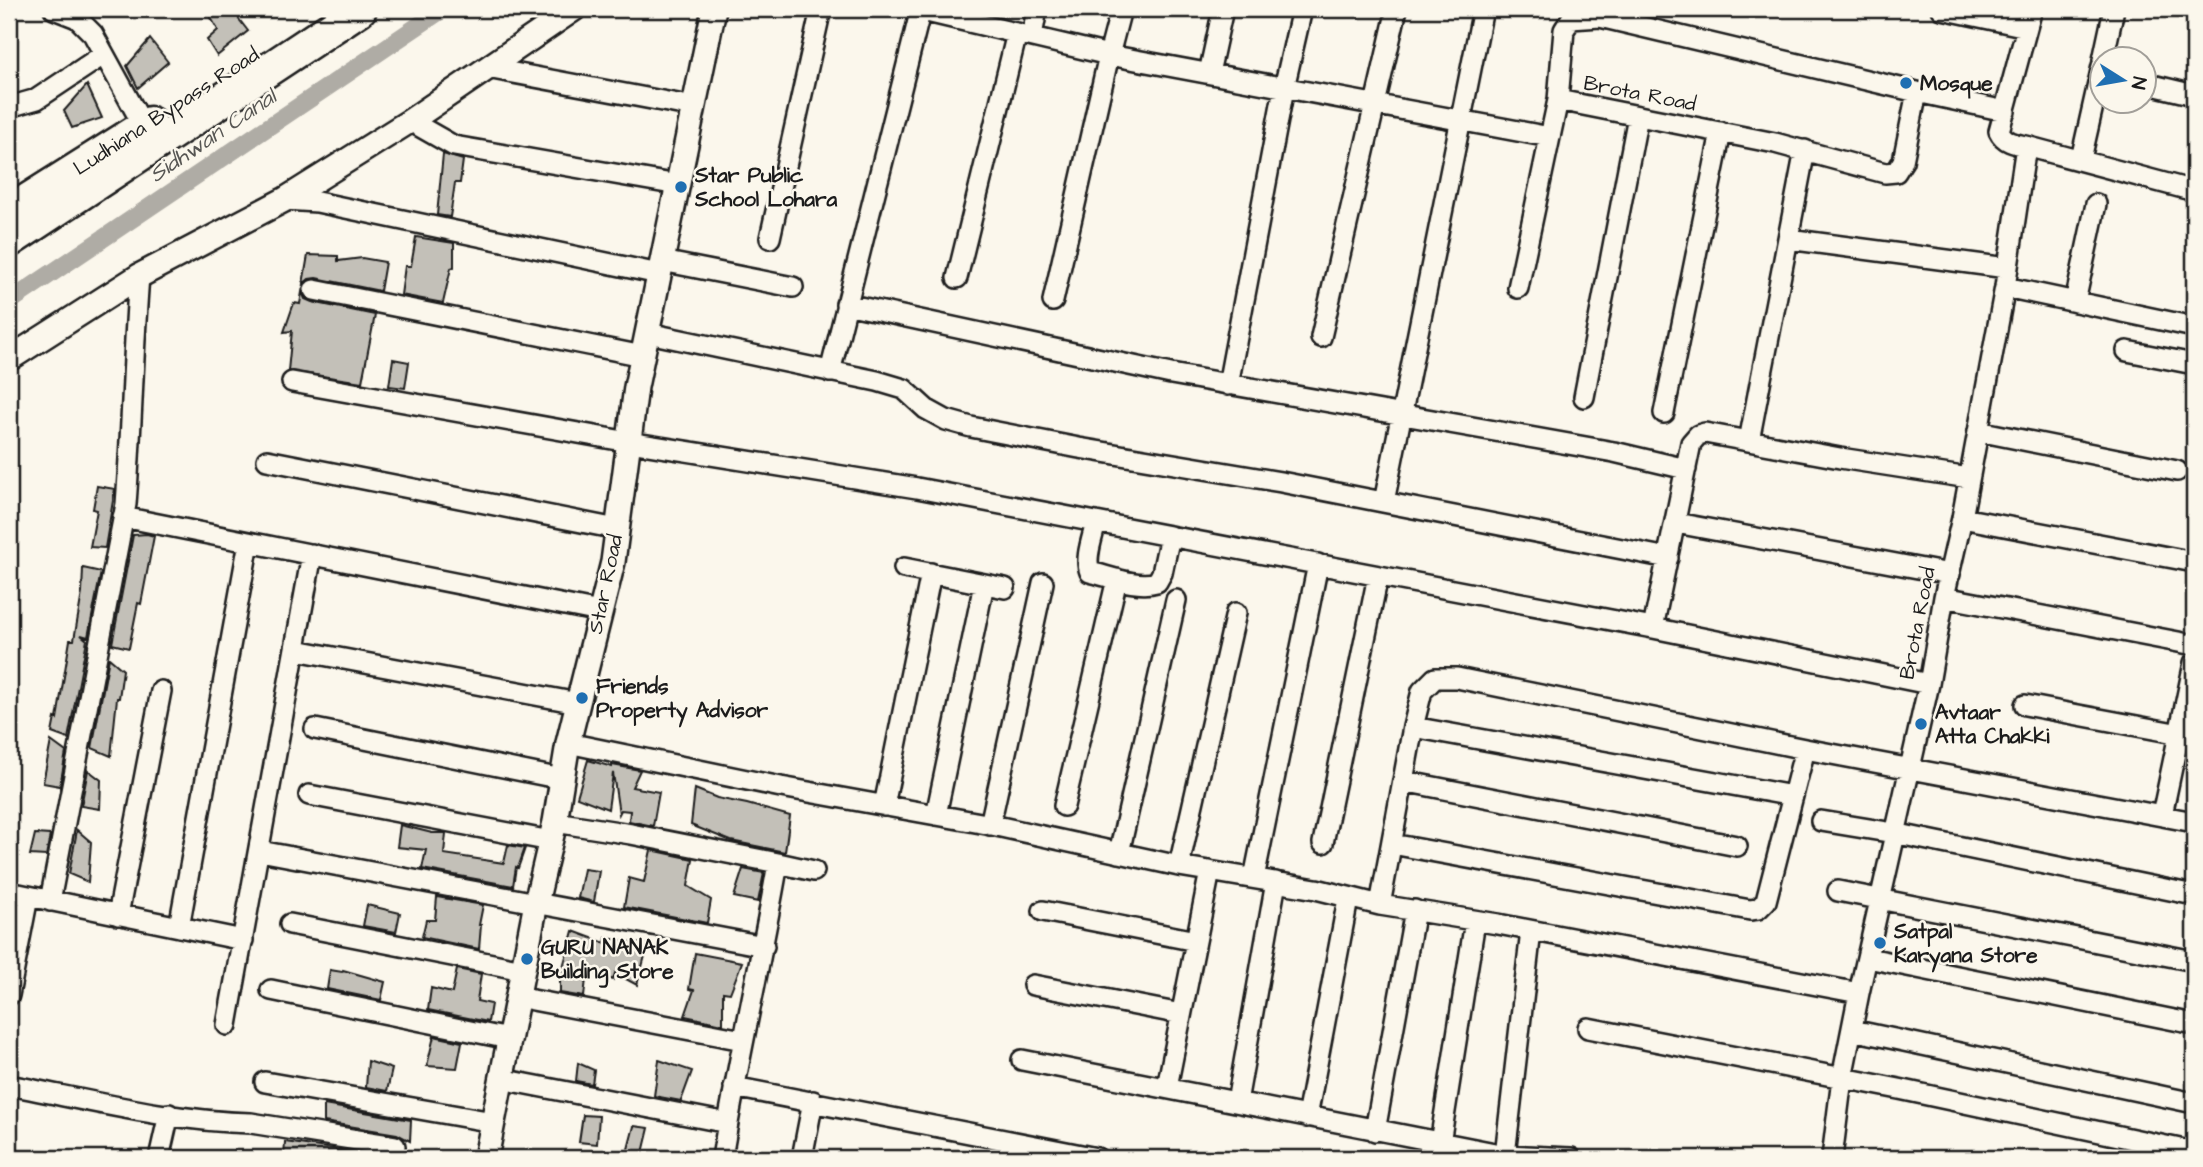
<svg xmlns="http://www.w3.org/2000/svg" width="2203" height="1167" viewBox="0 0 2203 1167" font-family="'Architects Daughter',sans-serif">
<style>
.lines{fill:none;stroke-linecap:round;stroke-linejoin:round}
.canal{stroke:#afaca5;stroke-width:18}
.building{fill:#c3c0b8;stroke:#1c1c1c;stroke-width:2}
.minor-casing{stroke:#1c1c1c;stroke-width:24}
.tertiary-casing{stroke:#1c1c1c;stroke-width:28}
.trunk-casing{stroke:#1c1c1c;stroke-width:37}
.minor{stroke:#fbf7ec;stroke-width:19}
.tertiary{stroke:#fbf7ec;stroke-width:23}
.trunk{stroke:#fbf7ec;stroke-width:32}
.poi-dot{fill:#1f6fb2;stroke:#fbf7ec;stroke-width:2.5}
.labels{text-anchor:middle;stroke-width:5;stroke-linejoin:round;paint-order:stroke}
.poi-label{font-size:21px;font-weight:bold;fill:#1c1c1c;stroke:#fbf7ec;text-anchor:start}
.street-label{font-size:21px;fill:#1c1c1c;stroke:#fbf7ec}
.water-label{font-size:23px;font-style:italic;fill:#575653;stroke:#fbf7ec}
</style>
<rect width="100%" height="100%" fill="#fbf7ec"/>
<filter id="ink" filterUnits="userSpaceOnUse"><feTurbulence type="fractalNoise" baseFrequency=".0143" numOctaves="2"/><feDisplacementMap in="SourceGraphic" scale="14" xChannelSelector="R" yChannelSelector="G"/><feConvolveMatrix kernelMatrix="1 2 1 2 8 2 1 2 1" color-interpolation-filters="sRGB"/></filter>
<g filter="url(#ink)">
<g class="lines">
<path class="canal" d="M9,302l434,-293"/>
</g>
<path class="building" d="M220,9h11l17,22 -31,25 -10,-16 11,-10 -8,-14z
M150,39l18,23 -30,26 -11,-22z
M87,85l15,33 -30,10 -8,-17z
M443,154l20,6 -3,23h-5l-5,34 -13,-2z
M416,237l38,6v24l-3,1 -8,35 -42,-8 4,-29h6z
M308,255l30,1v5l24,-3 23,4 -5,29 -64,-13 -7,1 -6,5z
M302,292l3,7 7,3 63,13 -13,67 -74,-11 4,-40 -8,1 10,-29 6,1z
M393,359l16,3 -4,26 -16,-2z
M97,486l18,3 -10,59 -15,-1 7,-37 -4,-1z
M147,534l7,2 -13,68 -3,-1 -9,45 -17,-4 21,-109z
M83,568l18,4 -13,65 -7,-2 6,5 -19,99 -16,-6 3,-15 2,1 13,-79h4l8,-47z
M109,658l14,12 -4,28h-2l-6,58 -19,-8z
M51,741l15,11 -6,34 -17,-3z
M588,760l24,7v-2l28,5 -8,17 27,5 -6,34 -24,-5 1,-10 -9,-1 -2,4 -6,-41 -5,36 -31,-12z
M88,770l13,10 -1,29 -19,-3z
M695,789l22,9 30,6 43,12 -5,36 -54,-11 -40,-16z
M400,825l32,8h14l-2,21 60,9 4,-18 17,3 -7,20 -2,-1 -3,19 -91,-17 4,-19 -29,-3z
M77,830l14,12 -3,40 -19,-8z
M35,834l15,1 -4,21 -16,-1z
M651,850l42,9 -5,27 23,14 -4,23 -83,-16 5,-29 15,4z
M584,869l15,2 -5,31 -16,-4z
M743,869l21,4 -6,29 -24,-5z
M437,897l46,8 -4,20h2l-2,24 -57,-12 4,-17h9z
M367,905l33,8 -4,19 -33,-6z
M573,931l32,12 1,-5 42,7 -11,40 -22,-12 -2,7 -26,-10 -3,27 -24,-4v-15z
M695,953l47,9 -12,31 -7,-1v32l-38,-8 9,-26 -5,-1z
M457,969l24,5 -4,27 14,3 -3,18 -60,-12 3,-22 21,5z
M330,970l12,2 1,-2 42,12 -4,18 -54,-11z
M434,1036l28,6 -5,26 -30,-2z
M659,1060l33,11 -11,30 -27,-5z
M368,1061l24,8 -5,22 -21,-4z
M578,1063l16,7 -2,14 -16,-3z
M324,1105l87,15 -1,21 -13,-7 -73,-12z
M583,1115l16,1 -2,28 -18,-2z
M634,1126l15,2 -7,29 -15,-4z
M285,1142l90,13 -1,3 -90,-1z"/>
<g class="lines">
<g class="minor-casing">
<path id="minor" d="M54,9l23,9 16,16 51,93
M914,9l195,46 -56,246
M1121,9l-12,46 441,82 8,-37
M1942,9l85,18
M1032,36l5,-27
M2103,60l11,-51
M487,68l207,39
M1209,73l14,-64
M2144,83l50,12
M1917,92l-317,-75 -29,2 -7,11 -6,70 217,43 110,30 11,-1 7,-11 14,-69 88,19
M9,107l28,-8 66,-44
M410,121l44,25 224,39
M2026,146l168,45
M2081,159l21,-93
M284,200l33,2 342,72
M770,238l51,-229
M1788,239l219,29
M662,261l131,26
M957,278l60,-245
M2005,287l189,40
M1518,288l32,-151
M314,290l329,66
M2075,302l21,-98
M846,304l325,70 443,78 72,17
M648,333l229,48 27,8 22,20 20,11 25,7 108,21 202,34 387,76
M1321,337l76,-328
M2127,351l67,13
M830,372l91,-363
M292,382l337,60 288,46 736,140 276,56
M1228,385l56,-297 18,-79
M1584,397l54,-281
M1664,413l57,-281
M1978,431l199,40
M1749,441l56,-291
M267,460l350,69
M1384,502l99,-493
M123,517l477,95
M1962,518l232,44
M1096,522c-3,15 -12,36 -6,50 21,5 47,16 67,10l5,-9 8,-37
M1676,523l274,51
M904,568l101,20
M1944,597l250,48
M1653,628l38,-185 7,-8 7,-2 135,25 129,20
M296,650l282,53
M2025,705l155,29
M1413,727l380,69
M315,729l247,50
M568,743l213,44 211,38 187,41 137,23 64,16 118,19 361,69
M1403,781l334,65
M309,795l242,46
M884,806l47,-233
M1064,806l53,-227
M936,815l48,-231
M2162,815l32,-152
M1821,821l73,12 300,62
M555,822l76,12 147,29c-17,99 -40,196 -56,295
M990,825l53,-242
M1323,843l55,-267
M1392,844l358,66 8,-1 8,-8 39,-152
M260,851l504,95
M1119,853l57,-253
M778,863l36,8
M1179,866l57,-253
M1254,878l64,-314
M1838,891l356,70
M9,892l234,48
M50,901l76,-397c6,-76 7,-152 13,-228
M1380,905l33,-178 9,-36 13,-13h22l348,71 389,73
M1043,911l153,30
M118,915l43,-224
M290,924l233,46
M179,927l70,-385
M1868,958l326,66
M1033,985l148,29
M271,990l238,49
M9,995l19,-98
M517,997l226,43
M227,1025l85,-471
M1588,1028l311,61 295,63
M1852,1030l342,73
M1022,1060l483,95 66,3
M501,1079l227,44
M265,1082l228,40
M9,1085c79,15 161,36 242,38l144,23
M734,1087l363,71
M1167,1087l43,-216
M1237,1102l39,-220
M1307,1117l41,-218
M1375,1131l40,-221
M1440,1143l35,-222
M1505,1155l26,-224
M159,1158l10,-44
M802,1158l11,-57
M1832,1158l10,-80 17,-85 70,-309 15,-87 18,-79 43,-231 21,-141c-11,-2 -22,-4 -27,-15l33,-122"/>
</g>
<g class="tertiary-casing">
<path id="tertiary" d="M9,359l130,-83 145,-76 126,-79 164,-112
M486,1158l50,-255 19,-81 13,-79 45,-181 23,-175 78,-378"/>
</g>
<g class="trunk-casing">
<path id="trunk" d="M9,212l141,-89
M9,241l351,-232"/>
</g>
<use href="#minor" class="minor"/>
<use href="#tertiary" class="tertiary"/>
<use href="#trunk" class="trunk"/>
</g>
</g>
<g class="poi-dot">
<circle cx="1906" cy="83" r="7"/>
<circle cx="681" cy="187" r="7"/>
<circle cx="582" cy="698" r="7"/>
<circle cx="1921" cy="724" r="7"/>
<circle cx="1880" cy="943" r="7"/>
<circle cx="527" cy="959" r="7"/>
</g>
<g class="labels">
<g class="poi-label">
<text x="1920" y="90">Mosque</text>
<text x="695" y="182">Star Public<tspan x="695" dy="24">School Lohara</tspan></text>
<text x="596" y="693">Friends<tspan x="596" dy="24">Property Advisor</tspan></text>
<text x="1935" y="719">Avtaar<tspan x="1935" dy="24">Atta Chakki</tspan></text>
<text x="1894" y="938">Satpal<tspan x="1894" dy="24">Karyana Store</tspan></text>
<text x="541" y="954">GURU NANAK<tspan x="541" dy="24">Building Store</tspan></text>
</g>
<g class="street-label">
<text transform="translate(1640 93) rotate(11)" y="7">Brota Road</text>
<text transform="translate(166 111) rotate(-33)" y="7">Ludhiana Bypass Road</text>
<text transform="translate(605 584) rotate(-78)" y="7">Star Road</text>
<text transform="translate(1917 623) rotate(-79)" y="7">Brota Road</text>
</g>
<g class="water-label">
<text transform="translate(212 135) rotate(-34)" y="8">Sidhwan Canal</text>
</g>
</g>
<rect width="2203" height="1167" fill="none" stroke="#fbf7ec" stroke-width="35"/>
<rect x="18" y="18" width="2168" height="1132" fill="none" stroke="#1c1c1c" stroke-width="2.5" filter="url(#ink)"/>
<g transform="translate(2123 80) rotate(101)"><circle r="33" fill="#fbf7ec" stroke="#a29f99" stroke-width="2"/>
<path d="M0-5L12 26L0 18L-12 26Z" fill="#1f6fb2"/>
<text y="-10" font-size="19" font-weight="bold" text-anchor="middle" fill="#1c1c1c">N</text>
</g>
</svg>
